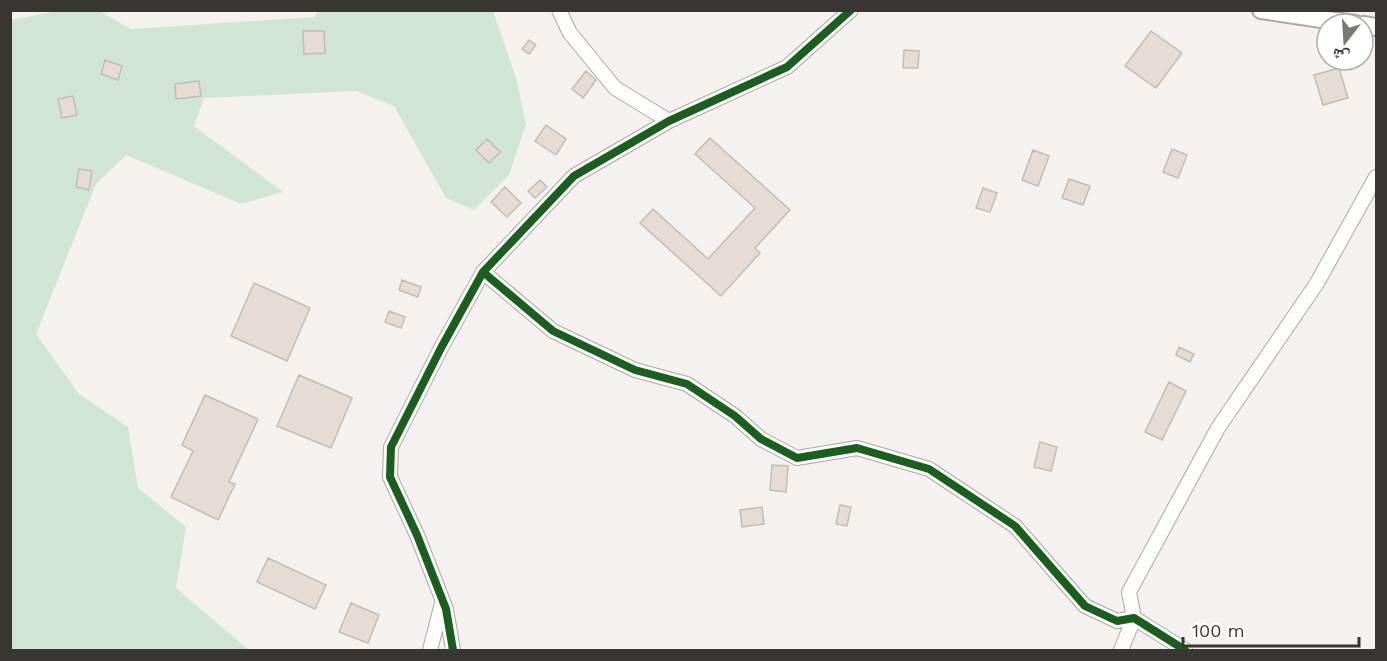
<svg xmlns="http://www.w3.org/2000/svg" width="1387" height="661" viewBox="0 0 1387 661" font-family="'Work Sans','Noto Naskh Arabic',sans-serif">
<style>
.green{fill:#d1e5d6}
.building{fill:#e7dcd3;stroke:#bfbdba;stroke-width:1.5}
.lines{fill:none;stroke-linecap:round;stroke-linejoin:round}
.minor-casing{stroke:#aba9a7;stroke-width:16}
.major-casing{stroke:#aba9a7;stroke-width:20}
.minor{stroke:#fdfdfc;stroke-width:14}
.major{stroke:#fdfdfc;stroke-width:16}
.cycleway-casing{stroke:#fff;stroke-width:11}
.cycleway{stroke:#1b5e20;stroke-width:8}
</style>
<rect width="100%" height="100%" fill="#f4f1ee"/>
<path class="green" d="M58,11h41l32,18 184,-12 3,-6h175l23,67 10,46 -17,51 -35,35 -28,-12 -52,-92 -38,-15 -152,7 -10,28 89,66 -42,12 -115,-49 -30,29 -60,150 43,60 49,33 10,61 48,39 -10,61 73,62h-238v-630z"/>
<path class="building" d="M303,31h21l1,22 -21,1z
M1151,31l31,22 -26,35 -31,-22z
M529,40l7,5 -7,9 -7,-5z
M904,50l15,1 -1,17h-15z
M105,60l17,6 -4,14 -17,-6z
M1339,68l9,30 -25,7 -9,-30z
M586,71l10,9 -13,18 -11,-9z
M199,81l2,15 -25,3 -1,-15z
M73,96l4,19 -15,3 -4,-19z
M546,125l20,14 -10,16 -21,-14z
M710,138l80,72 -35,38 5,5 -39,43 -81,-73 13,-14 55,50 47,-51 -60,-54z
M487,139l13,13 -11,11 -13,-13z
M1172,149l15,6 -9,23 -15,-6z
M1033,150l16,6 -11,30 -16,-6z
M79,169l13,2 -3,19 -13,-3z
M1069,179l21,7 -7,19 -21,-7z
M540,180l7,7 -12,11 -7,-7z
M505,187l16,16 -14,14 -16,-15z
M983,188l14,5 -7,19 -14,-4z
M402,280l19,7 -3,10 -19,-7z
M254,283l56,25 -23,53 -56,-25z
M389,311l16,6 -4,11 -16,-6z
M1179,347l15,7 -4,8 -14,-7z
M299,375l53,23 -21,50 -54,-22z
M1169,382l17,9 -24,49 -17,-8z
M205,395l53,24 -29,63 6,2 -17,36 -47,-23 22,-46 -11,-6z
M1040,442l17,5 -6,24 -17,-4z
M772,465l16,1 -2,26 -16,-2z
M840,505l11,2 -4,19 -11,-2z
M762,507l2,17 -22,3 -2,-17z
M268,558l58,27 -11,24 -58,-27z
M351,603l28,12 -11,28 -29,-11z"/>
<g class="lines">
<g class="minor-casing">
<path id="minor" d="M559,10l11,23 45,55 54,33
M483,272l70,59 82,39 52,14 48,32 26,23 36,19 60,-10 72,21 86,57 70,80 32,15 17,-3 51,32
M430,650l12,-47
M453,650l-7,-41 -29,-74 -27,-58 1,-30 50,-99 42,-76 91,-96 95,-55 118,-54 64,-57
M1121,650l13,-32 -5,-26 89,-164 99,-145 59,-106"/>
</g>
<g class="major-casing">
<path id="major" d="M1261,10l94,14
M1363,25l13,2"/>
</g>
<use href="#minor" class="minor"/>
<use href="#major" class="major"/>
<g class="cycleway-casing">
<path id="cycleway" d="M483,272l70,59 82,39 52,14 48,32 26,23 36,19 60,-10 72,21 86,57 70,80 32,15 17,-3 51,32
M453,650l-7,-41 -29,-74 -27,-58 1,-30 50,-99 42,-76 91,-96 95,-55 118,-54 64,-57"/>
</g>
<use href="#cycleway" class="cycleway"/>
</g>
<rect width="1387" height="661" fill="none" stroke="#383533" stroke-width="24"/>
<g transform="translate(1345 42) rotate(197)"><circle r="28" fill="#ffffff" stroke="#afaead" stroke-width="1.5"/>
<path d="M0-4.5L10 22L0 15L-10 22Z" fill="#7a7774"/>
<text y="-9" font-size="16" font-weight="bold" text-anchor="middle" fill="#383533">ش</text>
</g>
<path d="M1183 637v9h176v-9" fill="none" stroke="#383533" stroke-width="3"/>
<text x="1192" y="637" font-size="18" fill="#383533" stroke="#ffffff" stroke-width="4.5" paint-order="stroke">100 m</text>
</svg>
